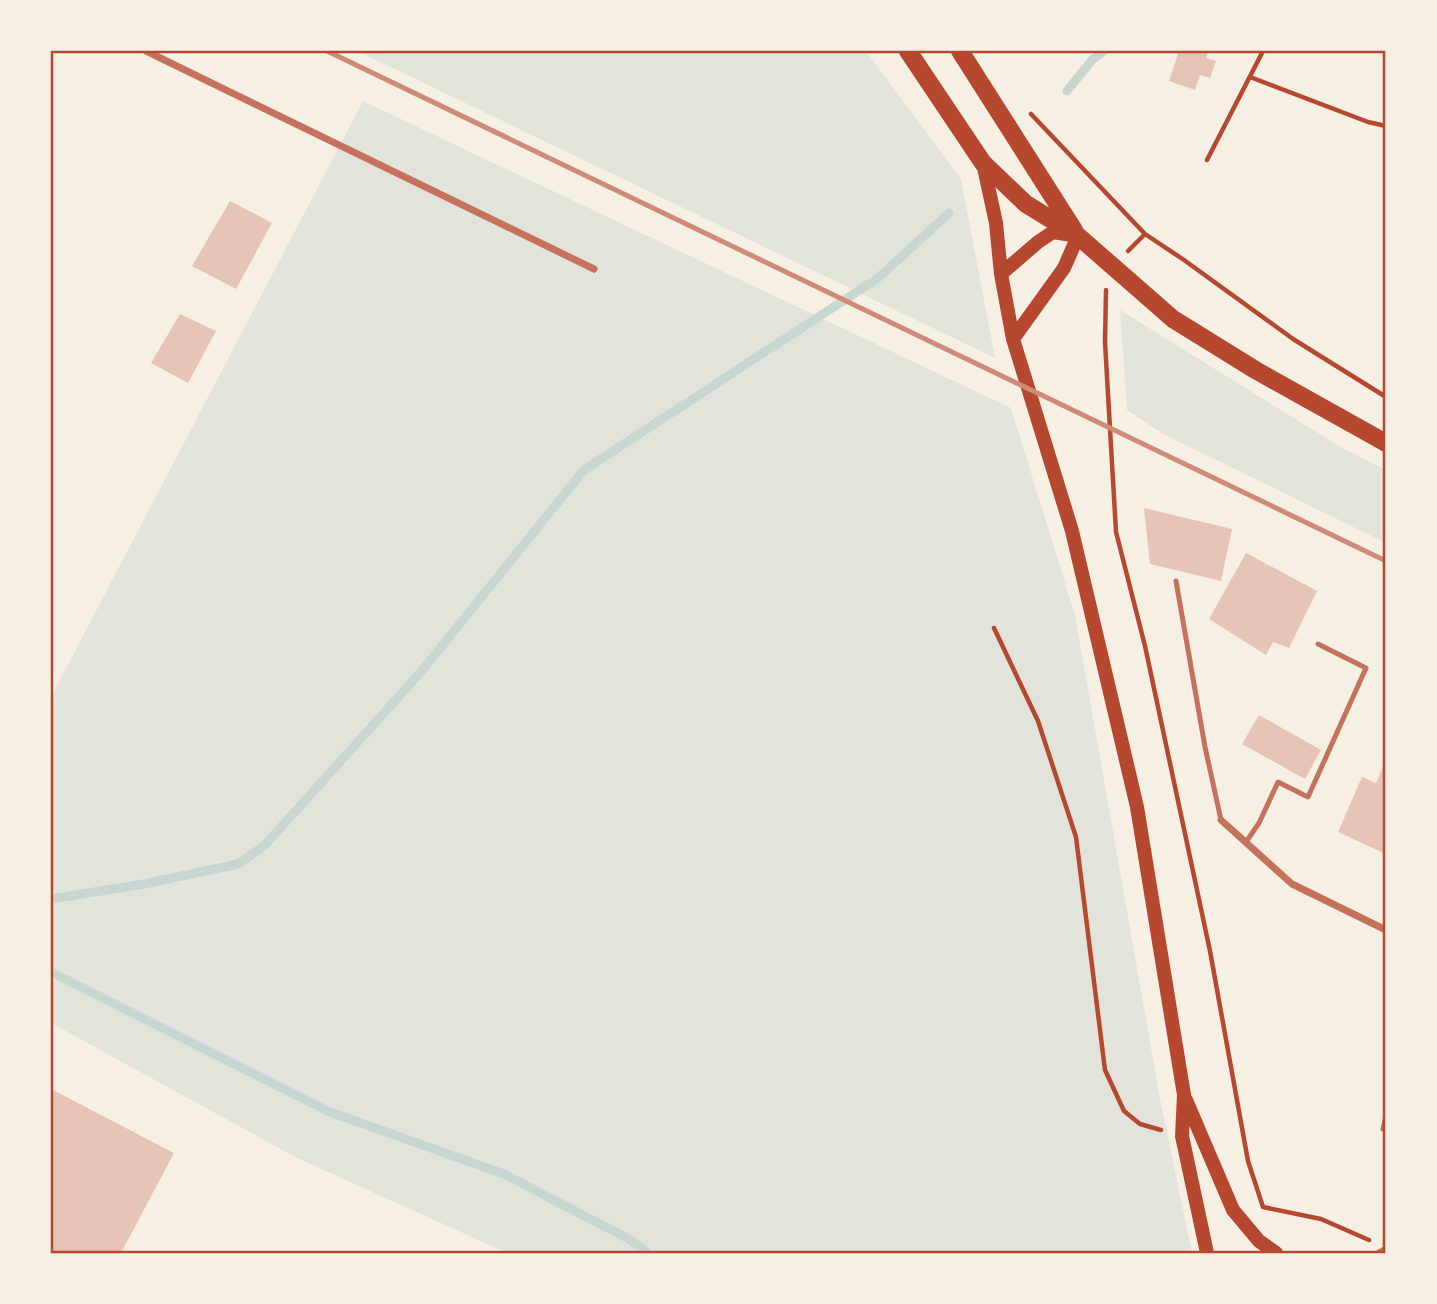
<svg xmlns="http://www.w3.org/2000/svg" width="1437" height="1304" viewBox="0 0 1437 1304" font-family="'Space Grotesk',sans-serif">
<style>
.green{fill:#e2e4dc}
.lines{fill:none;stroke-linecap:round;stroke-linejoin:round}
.stream{stroke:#c9d6d2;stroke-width:9}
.building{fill:#e6c5b7}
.path{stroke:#b5482f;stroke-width:4.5}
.service{stroke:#c5725c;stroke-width:5}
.minor{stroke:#c5725c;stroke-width:7}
.secondary{stroke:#b5482f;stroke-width:14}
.primary{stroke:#b5482f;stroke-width:18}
.rail{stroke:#cf8b77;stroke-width:5}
.neatline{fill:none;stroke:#b5482f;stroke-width:2.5}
</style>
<rect width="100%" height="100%" fill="#f6efe4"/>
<path class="green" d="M357,51h509l95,128 34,179z
M363,101l648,307 64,207 85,484 32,154h-685l-210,-95 -246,-135v-326z
M1120,310l219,136 47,24v73l-223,-109 -36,-24z"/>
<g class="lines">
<path class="stream" d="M1067,91l25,-31 12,-9
M51,899l93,-15 94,-20 26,-18 156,-173 164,-203 294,-192 71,-65
M51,972l279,140 174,62 123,64 21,15"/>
</g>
<path class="building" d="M1179,51h29l-2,7 10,3 -6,17 -10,-3 -5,15 -26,-9z
M230,201l42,22 -36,66 -44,-23z
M180,314l36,17 -28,52 -37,-20z
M1144,508l88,21 -11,52 -71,-17z
M1246,553l71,38 -28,57 -16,-6 -7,13 -57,-36z
M1259,715l62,35 -16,29 -63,-35z
M1386,759v95l-48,-22 24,-55 14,6z
M51,1089l123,64 -53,100h-70z"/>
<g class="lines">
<path class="path" d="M1250,77l118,45 18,4
M1031,114l114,120 39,26 109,79 93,58
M1207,160l56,-109
M1128,251l17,-17
M1106,290l-1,52 11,190 29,114 65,305 38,210 15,46 58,12 48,21
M994,628l44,93 38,116 29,233 19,41 16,13 21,6"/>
<path class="service" d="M1176,581l29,166 16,73
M1246,842l13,-19 19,-41 30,15 58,-129 -48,-24
M1386,1116l-3,13h3"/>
<path class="minor" d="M146,51l448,218
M1221,820l71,64 94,46
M1379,1253l7,-4"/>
<path class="secondary" d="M983,163l13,60 5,51 12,65 59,192 65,276 47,288 -2,41 25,117
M1001,274l37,-32 15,-10 25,4 -14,32 -51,71
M1186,1100l47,110 26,31 17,12"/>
<path class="primary" d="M908,51l75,112 43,41 52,32 95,83 84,52 129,72
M960,51l114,179"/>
<path class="rail" d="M327,51l1059,510"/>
</g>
<rect width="1437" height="1304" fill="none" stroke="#f6efe4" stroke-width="105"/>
<rect x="52" y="52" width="1332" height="1200" class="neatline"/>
</svg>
